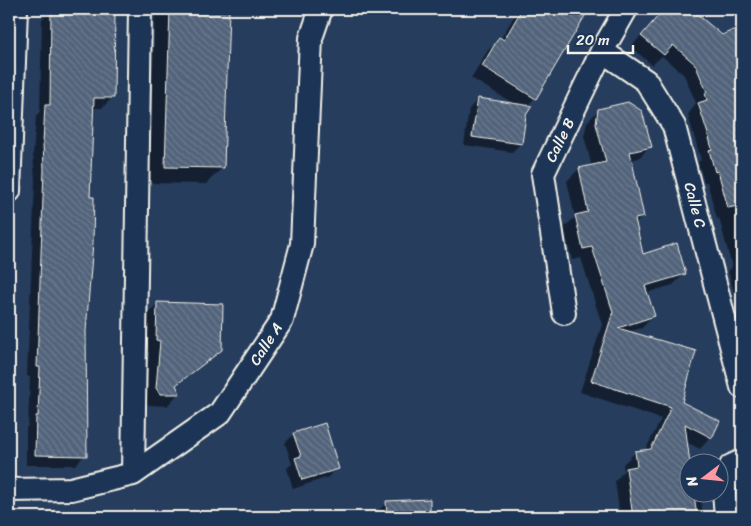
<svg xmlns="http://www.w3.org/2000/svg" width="751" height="526" viewBox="0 0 751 526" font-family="Sriracha,sans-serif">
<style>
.shadow{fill:#0007}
.building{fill:url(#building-back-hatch);stroke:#f4f1e8}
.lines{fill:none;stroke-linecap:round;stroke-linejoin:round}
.minor-casing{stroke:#f4f1e8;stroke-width:26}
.minor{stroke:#1d3557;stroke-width:22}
.labels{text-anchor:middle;stroke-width:4.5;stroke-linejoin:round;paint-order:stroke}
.street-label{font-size:15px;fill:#f4f1e8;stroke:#1d3557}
</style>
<defs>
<pattern id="building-back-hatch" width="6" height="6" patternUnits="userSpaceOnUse" patternTransform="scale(1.25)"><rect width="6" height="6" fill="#52647b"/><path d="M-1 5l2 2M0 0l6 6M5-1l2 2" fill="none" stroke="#6c7b8e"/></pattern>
</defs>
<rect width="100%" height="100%" fill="#263d5d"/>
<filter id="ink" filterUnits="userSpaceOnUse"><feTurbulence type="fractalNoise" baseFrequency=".02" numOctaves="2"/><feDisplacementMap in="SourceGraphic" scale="10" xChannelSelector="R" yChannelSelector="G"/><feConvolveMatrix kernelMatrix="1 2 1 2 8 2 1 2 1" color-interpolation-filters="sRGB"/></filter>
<g filter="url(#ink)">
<path class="shadow" d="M52,9l62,1 -2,88 -10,10h-9l-8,223v124l-10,10h-49v-37l2,-3 2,-48 -3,-1 8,-196 -2,-26 3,-38 4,-5 2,-92z
M155,9h72l-5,159 -16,16 -57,-1z
M522,9h66l-53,89 -8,8 -6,37 -9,9 -48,-7 5,-36 9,-10 38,6 -45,-27 17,-28 12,-10 13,-22z
M664,9h25l32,27 21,-9v294l-14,-50 4,-4 -13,-49 -2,1 -10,-37h-3l-6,-20 3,-2 -13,-45 8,-12 -12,-28 -22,-19 -10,9 -21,-18z
M734,9h8v9z
M599,110l51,36 -11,12 -9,2 12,57 -7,7 7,31 43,18 -12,12 -27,8 7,23 -11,12 -15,4 53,71 31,34 -11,12 -14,-7 3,22 -1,30h5l1,8 7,-1 2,16h-83l-5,-36 9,-10 -1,-7 12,-11 10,-2 16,-32 -81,-27 22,-67 -21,-67 -9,2 -8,-32 11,-11 -8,-36 12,-12 13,-2 -8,-31 3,-14z
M158,303l63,46 -46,38 3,7 -11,12 -19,-1 -3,-5 4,-48h-4l1,-37z
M294,434l43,34 -9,9 -35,12 -6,-21 5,-4 -7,-21z
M742,492v25h-4l-4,-16z
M428,501l1,16h-52v-5l10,-10z"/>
<path class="building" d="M51,9h64l-1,89h-20l-4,99h4l-1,45 -7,89 1,125 -52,-1 1,-39h2l2,-49h-3l7,-198 -1,-26 2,-38h5z
M170,9h59l-5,159 -59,-1z
M522,9h67l-53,90 -54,-33 17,-29 5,3z
M664,9h27l31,26 20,-9v179l-14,3 -10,-37 -3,1 -6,-22 3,-1 -4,-15 -10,-31 9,-3 -2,-7 2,-1 -12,-28 -22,-19 -9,10 -23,-19z
M478,98l54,8 -6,9 -4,29 -50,-7z
M628,102l14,9 10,36 -22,5 14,65 -9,2 8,35 34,-11 9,31 -41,12 10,30 -37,12 78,23 -14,51 38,19 -8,17 -27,-14 5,40 -2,30h6l3,23h-64l-7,-49 11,-2 -2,-15 16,-2 20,-42 -80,-26 22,-69 -21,-65 -9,2 -8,-34 13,-3 -9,-44 27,-6 -10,-38 2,-15z
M157,302l66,2 -1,46 -46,35 4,9h-20l-4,-6 4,-47 -4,-1z
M325,423l14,46 -37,11 -7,-22 6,-2 -8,-23z
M430,499v18h-43l-1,-16z"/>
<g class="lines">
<g class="minor-casing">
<path id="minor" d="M602,51l44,30 28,45 68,261
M9,191l7,-182
M564,313l-21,-139 59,-123 24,-42
M133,474l7,-465
M9,490l62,-1 62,-15 87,-61 62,-93 20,-76 9,-206 10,-29
M726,517l-2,-25 7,-26 11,-5"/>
</g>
<use href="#minor" class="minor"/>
</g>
</g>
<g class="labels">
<g class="street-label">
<text transform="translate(560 140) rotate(-64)" y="5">Calle B</text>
<text transform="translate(695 205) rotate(75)" y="5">Calle C</text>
<text transform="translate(266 344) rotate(-57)" y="5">Calle A</text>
</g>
</g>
<rect width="751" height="526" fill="none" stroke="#1d3557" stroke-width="30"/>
<rect x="15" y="15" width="721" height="496" fill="none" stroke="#f4f1e8" stroke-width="2" filter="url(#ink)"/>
<g transform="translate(704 478) rotate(254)"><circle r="24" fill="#1d3557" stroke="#738091"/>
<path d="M0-4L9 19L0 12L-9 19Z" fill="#ff9aa2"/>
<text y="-8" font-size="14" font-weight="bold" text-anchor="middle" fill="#f4f1e8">N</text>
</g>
<path d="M568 45v8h65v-8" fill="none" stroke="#f4f1e8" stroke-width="2.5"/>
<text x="576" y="45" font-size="15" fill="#f4f1e8" stroke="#1d3557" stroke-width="4" paint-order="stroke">20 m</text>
</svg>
